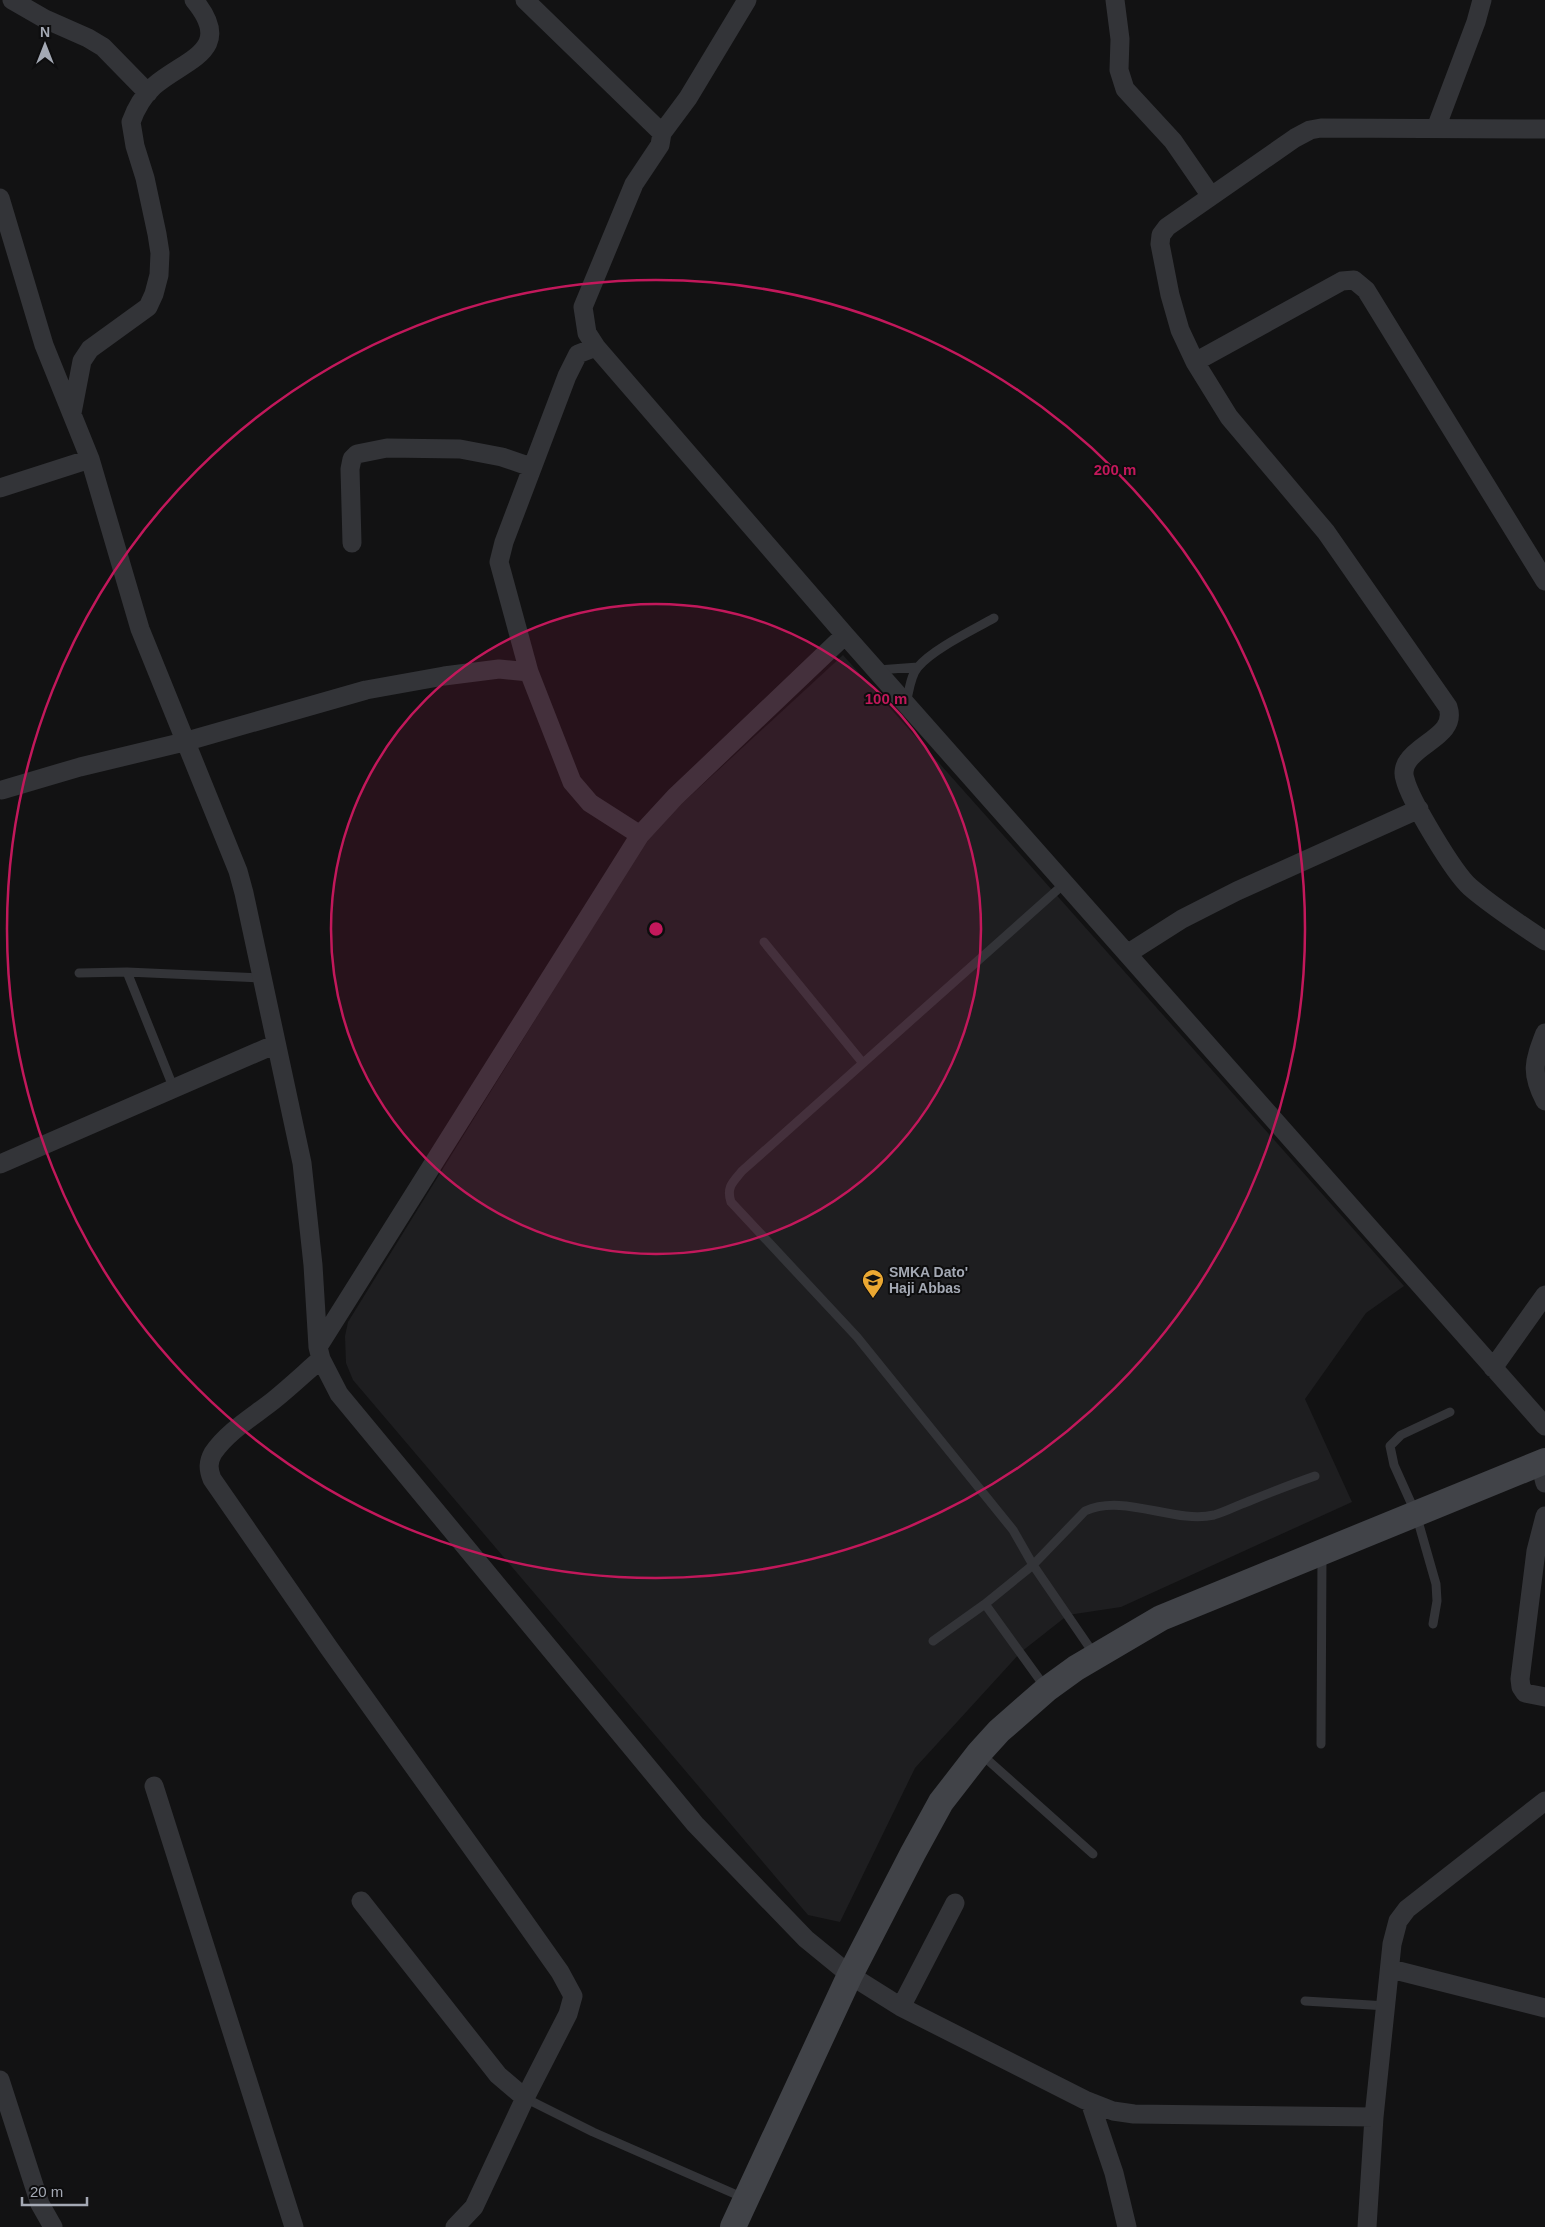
<svg xmlns="http://www.w3.org/2000/svg" width="1545" height="2227" viewBox="0 0 1545 2227" font-family="Helvetica,sans-serif">
<style>
.built{fill:#1e1e20}
.lines{fill:none;stroke-linecap:round;stroke-linejoin:round}
.lane{stroke:#333438;stroke-width:9}
.street{stroke:#333438;stroke-width:19}
.secondary{stroke:#414348;stroke-width:26}
.ring{fill:none;stroke:#c2185b;stroke-width:2.5}
.labels{text-anchor:middle;stroke-width:4;stroke-linejoin:round;paint-order:stroke}
.poi-label{font-size:14px;font-weight:bold;fill:#a4a9b4;stroke:#0d0d0e;text-anchor:start}
.centre{fill:#c2185b;stroke:#0d0d0e;stroke-width:2.5}
.ring-label{font-size:15px;text-anchor:middle;font-weight:bold;fill:#c2185b;stroke:#0d0d0e;stroke-width:4;stroke-linejoin:round;paint-order:stroke}
</style>
<rect width="100%" height="100%" fill="#121213"/>
<path class="built" d="M843,655l561,631 -38,27 -61,86 47,103 -231,105 -53,8 -47,37 -106,116 -75,154 -32,-7 -455,-535 -7,-17 -1,-27 3,-14 307,-496 9,-6z"/>
<g class="lines">
<path class="lane" d="M878,670l40,-3
M906,704c3,-12 4,-28 12,-37 15,-18 55,-37 76,-49
M1065,883l-323,288c-9,11 -16,16 -11,31l126,135 156,193 20,35 61,89
M764,942l98,120
M127,972l47,117
M79,973l48,-1 137,6
M985,1604l60,83
M1433,1624l4,-23 -1,-17 -20,-70 -22,-49 -4,-19 11,-11 49,-23
M933,1641l52,-37 48,-39 52,-54c39,-18 89,13 129,4 11,-3 22,-9 33,-13 22,-9 45,-18 68,-26
M1321,1744l1,-189
M981,1754l112,100
M1305,2001l82,5
M525,2098l68,34 151,66"/>
<path class="street" d="M12,0l33,19 43,19 15,9 45,46
M525,0l137,133 -2,12 -26,39 -51,123 4,26 9,14 249,288 700,791
M1115,0l5,39 -1,31 6,19 48,52 38,55
M1436,128l40,-106 6,-22
M1545,129l-224,-1 -11,2 -15,8 -128,89 -6,8 -1,9 10,51 10,35 15,32 147,-81 12,-1 12,10 179,291
M662,133l26,-35 59,-98
M0,198l44,147 46,114 50,170 98,242 6,22 58,270 11,102 5,82 3,12 18,35 356,430 111,115 44,36 51,32 184,93 28,11 21,3 240,3
M1195,362l34,55 97,115 122,175c9,27 -28,35 -40,54 -4,5 -5,13 -3,18 5,21 49,94 65,108 23,20 50,37 75,54
M72,413l10,-52 8,-12 58,-42 6,-13 5,-19 1,-22 -3,-19 -12,-56 -10,-32 -4,-24c5,-14 12,-26 23,-36 31,-27 82,-35 40,-86
M0,488l90,-29
M352,543l-2,-74 2,-10 5,-5 30,-6 73,1 42,8 29,10
M529,672l-30,-110 5,-20 63,-166 11,-22 18,-7
M2,790l78,-23 104,-25 182,-52 78,-14 55,-7 30,3 43,110 18,21 50,32
M1127,954l55,-35 55,-28 182,-82
M1545,1033c-11,29 -15,39 0,68
M0,1164l276,-120
M318,1347l322,-512 35,-38 170,-162
M321,1359c-15,13 -31,28 -47,41 -20,16 -46,31 -61,53 -5,9 -5,16 -1,26l117,169 183,256 48,68 13,24 -5,18 -43,84 -51,109 -19,20
M1493,1368l52,-73
M1540,1463l5,20
M1545,1516l-9,35 -16,128 1,8 4,6 20,4
M154,1786l140,441
M361,1901l137,174 27,23
M1391,1969l154,39
M901,2007l54,-104
M0,2080l40,124 13,23
M1090,2102l24,71 13,54
M1367,2227l7,-110 18,-173 6,-23 9,-12 138,-108"/>
<path class="secondary" d="M733,2227l117,-252 63,-122 28,-51 38,-49 20,-22 48,-42 29,-21 85,-50 384,-157"/>
</g>
<circle cx="656" cy="929" r="325" fill="#c2185b" fill-opacity=".12"/>
<g class="ring">
<circle cx="656" cy="929" r="325"/>
<circle cx="656" cy="929" r="649"/>
</g>
<defs>
<g id="school-pin" transform="scale(1.125)"><path d="M0 17L-7.5 6A9.5 9.5 0 1 1 7.5 6Z" fill="#eba832" stroke="#0d0d0e"/><path d="M0-5L7-2L0 1L-7-2ZM-4 1L0 2.5L4 1V4Q0 6-4 4Z" fill="#111"/></g>
</defs>
<g fill-rule="evenodd">
<use href="#school-pin" x="873" y="1280"/>
</g>
<g class="labels">
<g class="poi-label">
<text x="889" y="1277">SMKA Dato'<tspan x="889" dy="16">Haji Abbas</tspan></text>
</g>
</g>
<circle cx="656" cy="929" r="8" class="centre"/>
<g class="ring-label">
<text x="1115" y="475">200 m</text>
<text x="886" y="704">100 m</text>
</g>
<g transform="translate(45 45)" stroke="#0d0d0e" stroke-width="4" paint-order="stroke">
<path d="M0-4L9 19L0 12L-9 19Z" fill="#a4a9b4"/>
<text y="-8" font-size="14" font-weight="bold" text-anchor="middle" fill="#a4a9b4">N</text>
</g>
<path d="M22 2197v8h65v-8" fill="none" stroke="#a4a9b4" stroke-width="2.5"/>
<text x="30" y="2197" font-size="15" fill="#a4a9b4" stroke="#0d0d0e" stroke-width="4" paint-order="stroke">20 m</text>
</svg>
